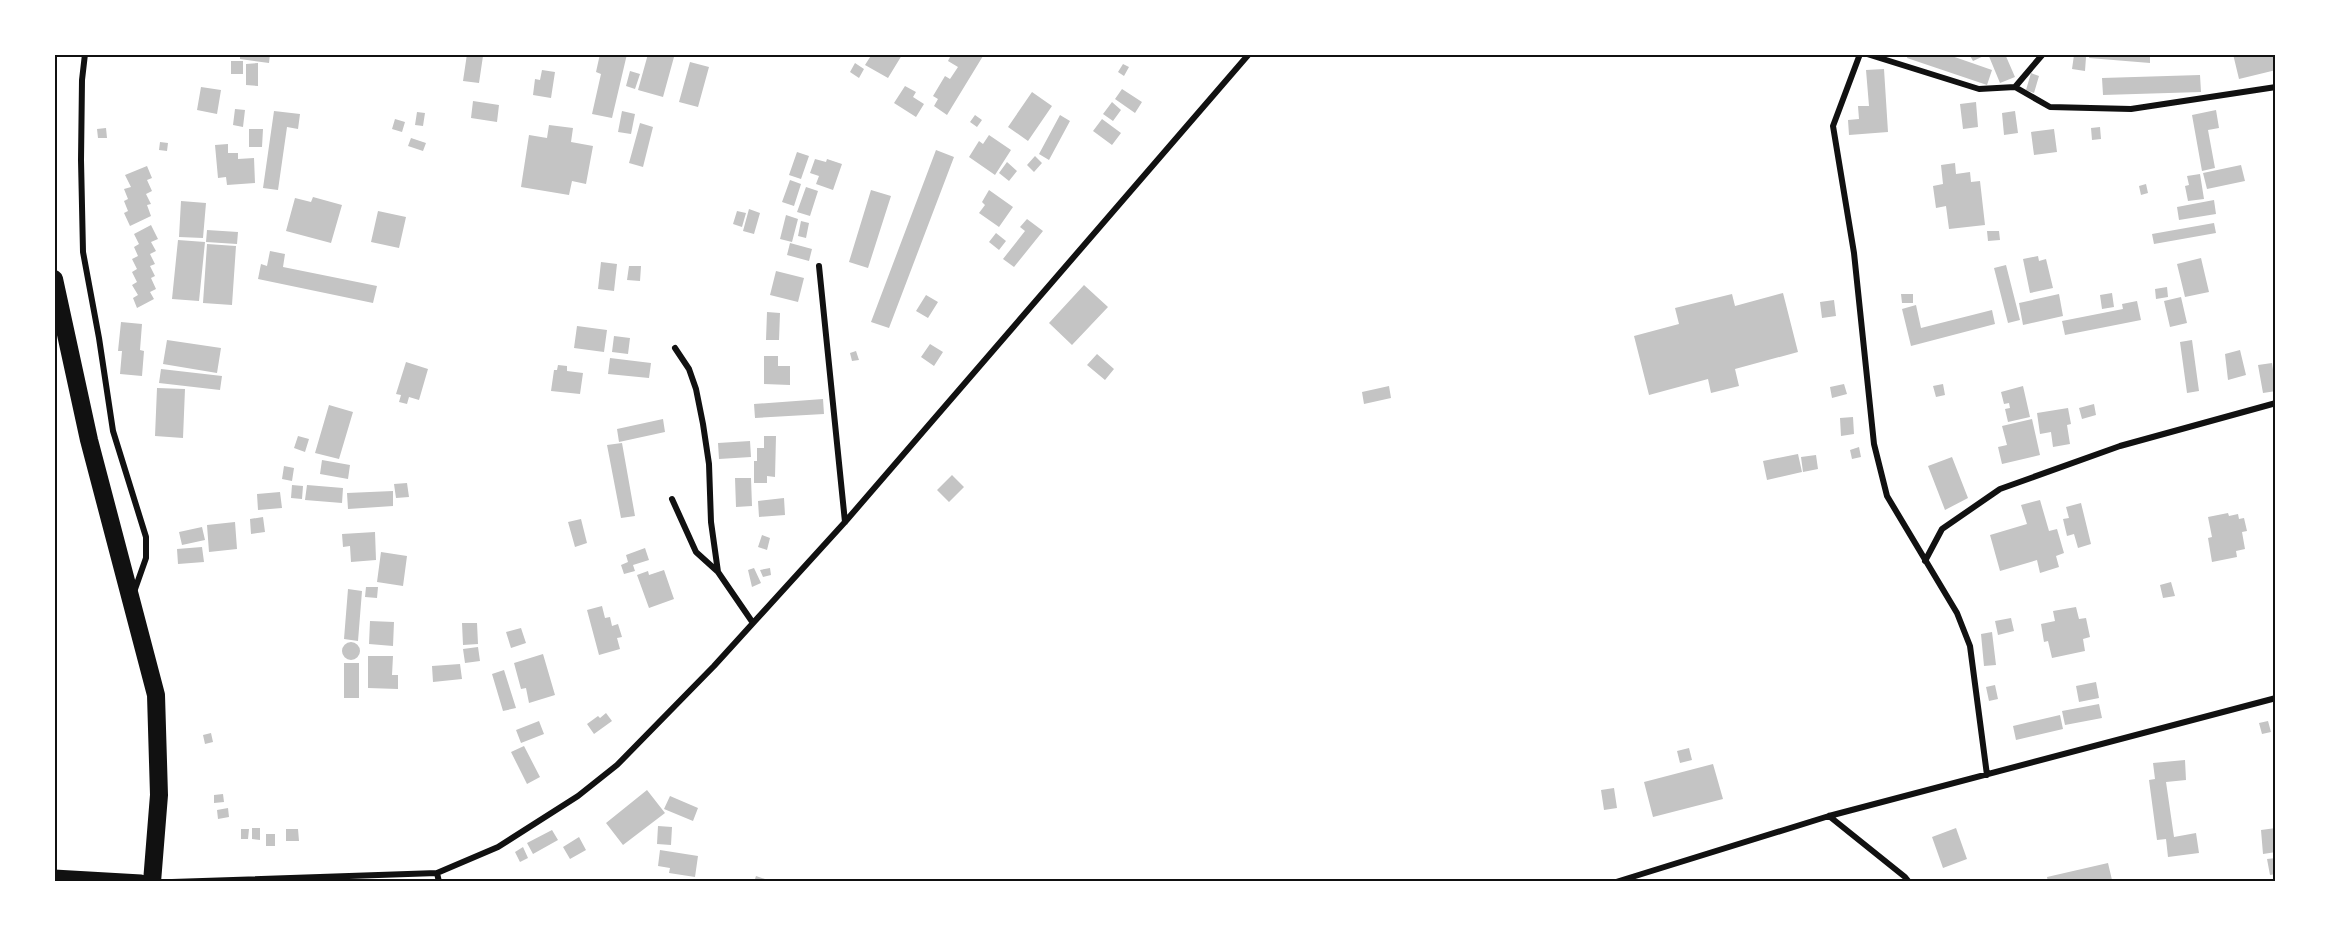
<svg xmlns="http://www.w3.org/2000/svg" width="2330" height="936" viewBox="0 0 2330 936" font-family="'Fira Sans',sans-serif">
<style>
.building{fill:#c4c4c4}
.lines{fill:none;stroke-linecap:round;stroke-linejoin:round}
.minor{stroke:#111;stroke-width:6}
.primary{stroke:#111;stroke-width:15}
.motorway{stroke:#111;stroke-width:18}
.neatline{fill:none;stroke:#111;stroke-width:2}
</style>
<rect width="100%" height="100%" fill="#fff"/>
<path class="building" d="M240,54h30l-1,9 -29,-4z
M467,54l16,2 -4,27 -16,-2z
M600,54h27l-15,64 -20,-4 9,-40 -5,-2z
M648,54h17l9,3 -11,40 -25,-7z
M872,54h28l2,1 -14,23 -23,-13z
M945,54h35l3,2 -36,59 -13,-9 4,-7 -5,-3 12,-20 5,3 8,-12 -10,-6 2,-4z
M1908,54h38l46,16 -5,15 -80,-27z
M1969,54h36l10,23 -15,6 -12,-29 -15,7z
M2090,54h60v9l-61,-5z
M2233,54h43v16l-37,9z
M2074,55l12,2 -1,14 -13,-2z
M231,61h12v13h-12z
M690,62l19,5 -11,40 -19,-5z
M258,63v23l-12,-1v-21z
M855,63l9,6 -5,9 -9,-6z
M1123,64l6,3 -5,9 -6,-4z
M1884,69l4,63 -39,3 -1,-15 11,-1 -1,-13h11l-3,-36z
M542,70l13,2 -4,26 -18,-3 2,-16 5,1z
M630,71l10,3 -5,15 -9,-3z
M2031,73l8,3 -5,17 -8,-3z
M2200,75l1,17 -98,3 -1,-17z
M905,86l11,6 -3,5 11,7 -8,13 -22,-14z
M201,87l20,3 -4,24 -20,-4z
M1122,89l20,13 -7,11 -20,-14z
M1032,92l20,14 -24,35 -20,-14z
M473,101l26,4 -2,17 -26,-4z
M1112,102l9,8 -8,11 -10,-7z
M1976,102l2,25 -15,2 -3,-25z
M235,109l10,1 -2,17 -10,-2z
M2216,110l3,18 -11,2 7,38 -13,3 -10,-56z
M274,111l26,3 -2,15 -11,-2 -9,63 -15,-2z
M622,111l13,3 -4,20 -13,-2z
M2015,111l3,22 -14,2 -2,-22z
M417,112l8,1 -2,13 -8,-1z
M975,115l7,5 -5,7 -7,-5z
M1060,115l10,6 -21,39 -10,-6z
M395,119l10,3 -3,10 -10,-3z
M1102,119l19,14 -9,12 -19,-14z
M640,123l13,4 -10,40 -14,-4z
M549,125l24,3 -2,14 22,4 -7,38 -14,-3 -3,14 -48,-8 8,-52 18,3z
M2100,127l1,12 -9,1 -1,-12z
M106,128l1,10h-9l-1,-9z
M249,129h14l-1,18h-13z
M2054,129l3,23 -23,3 -3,-23z
M989,135l22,15 -16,25 -26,-18 10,-16 4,3z
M411,138l15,5 -3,8 -15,-5z
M160,142l8,1 -1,8 -8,-1z
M228,144v9h10v6l16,-1 1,25 -28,2 -1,-8 -8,1 -3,-33z
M936,150l18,7 -65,171 -18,-6z
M797,152l12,4 -8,23 -12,-4z
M1035,156l7,7 -8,9 -7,-7z
M815,159l11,3 1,-3 15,5 -9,26 -17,-6 3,-8 -9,-3z
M1007,162l10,9 -8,10 -10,-8z
M1955,163l1,11 14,-2 1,10 9,-1 5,44 -36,4 -3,-23 -10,2 -3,-22 10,-2 -2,-19z
M2241,165l4,16 -38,8 -4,-16z
M147,166l5,12 -5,2 5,11 -6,3 5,10 -4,1 4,11 -21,10 -6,-13 4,-2 -4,-10 4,-2 -4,-10 7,-2 -6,-12z
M2200,174l4,25 -16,2 -3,-15 4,-1 -2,-9z
M790,180l11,4 -7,22 -12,-4z
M2146,184l2,9 -7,2 -2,-9z
M806,187l12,4 -8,25 -13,-4z
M871,190l20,6 -23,72 -19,-6z
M989,190l24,17 -14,20 -20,-14 6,-8 -3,-3z
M313,197l29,8 -11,38 -45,-12 9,-33 16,4z
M2214,200l2,14 -37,6 -2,-13z
M181,201l25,2 -3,35 -24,-1z
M749,209l11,4 -6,21 -11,-3z
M378,211l28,6 -7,31 -28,-6z
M737,211l9,2 -4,14 -9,-3z
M786,215l12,4 -6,23 -12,-3z
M1027,219l16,12 -29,36 -11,-8 22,-28 -5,-4z
M801,221l8,2 -3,15 -8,-2z
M2214,223l2,10 -62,11 -2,-10z
M151,225l7,14 -7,3 5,9 -6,3 5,10 -5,2 5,10 -4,2 5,11 -6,3 4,7 -17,9 -4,-10 5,-3 -6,-10 5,-3 -5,-10 5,-3 -5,-10 6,-3 -4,-9 5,-3 -5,-10z
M207,230l31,2 -1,12 -31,-2z
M1987,231h12l1,9 -12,1z
M996,233l10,8 -7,9 -10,-8z
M178,240l27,2 -6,59 -27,-2z
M790,243l22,6 -3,12 -22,-6z
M207,244l29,2 -4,59 -29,-2z
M270,251l15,3 -2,13 94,19 -4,17 -115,-24 3,-15 6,2z
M2038,256l1,5 7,-2 7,29 -23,5 -7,-34z
M2201,258l8,34 -24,5 -8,-33z
M601,262l16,2 -3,27 -16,-2z
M2006,265l14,55 -12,3 -14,-55z
M629,266h12l-1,15 -13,-1z
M776,271l28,7 -6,24 -28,-7z
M1084,285l24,22 -36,38 -23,-22z
M2167,287l1,10 -12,2 -1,-10z
M1783,293l15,59 -63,17 4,17 -28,7 -3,-14 -59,16 -15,-59 45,-12 -4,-16 57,-14 3,12z
M2112,293l2,14 -12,2 -2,-14z
M1901,294h12v9h-11z
M2059,294l4,22 -40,9 -4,-22z
M926,295l12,7 -10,16 -12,-7z
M2181,297l6,26 -17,4 -6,-26z
M1834,300l2,16 -14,2 -2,-16z
M2137,301l4,19 -76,15 -3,-14 61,-12 -1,-5z
M1916,305l5,23 71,-18 3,14 -84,22 -9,-37z
M767,312l13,1 -1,27h-13z
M121,322l21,2 -2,26 4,1 -2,25 -22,-2 2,-23h-4z
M577,326l30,4 -3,22 -30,-4z
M614,336l16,2 -2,16 -16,-2z
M167,340l54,8 -4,25 -54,-9z
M2192,340l7,51 -12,2 -7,-51z
M930,344l13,8 -9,14 -13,-9z
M2240,350l6,25 -18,5 -3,-26z
M856,351l3,9 -7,1 -2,-8z
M1097,354l17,15 -9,11 -18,-15z
M764,356h14v10h12v19l-26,-1z
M610,358l41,5 -2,15 -41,-4z
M406,362l22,7 -9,31 -10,-3 -2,7 -8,-2 2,-7 -5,-1z
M2272,363l4,28 -13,2 -5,-28z
M558,365l9,1v5l16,2 -3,21 -29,-3 3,-21h3z
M161,369l61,7 -2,14 -61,-7z
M1844,384l3,10 -15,4 -2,-11z
M1943,384l2,11 -9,2 -3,-11z
M1389,386l2,12 -27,6 -2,-12z
M2023,386l7,31 -22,5 -3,-13 5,-1 -1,-5 -5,1 -3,-12z
M157,388l28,1 -2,49 -28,-2z
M823,399l1,15 -69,4 -1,-14z
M2094,404l2,11 -14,4 -3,-11z
M329,405l24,7 -14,47 -24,-6z
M2068,408l3,16 -4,1 3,19 -17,3 -2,-15 -11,2 -3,-21z
M1853,417l1,17 -13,2 -1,-18z
M663,419l2,13 -46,10 -2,-13z
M2032,419l8,36 -38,9 -4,-17 9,-2 -5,-19z
M298,436l11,3 -4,13 -11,-4z
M764,436h12l-1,41 -8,-1v7h-13v-22h3v-13h7z
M750,441l1,16 -32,2 -1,-16z
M622,443l13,73 -14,2 -14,-73z
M1859,447l2,10 -9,2 -2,-9z
M1798,454l4,18 -35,8 -4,-19z
M1816,455l2,14 -15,3 -2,-15z
M1952,457l16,41 -23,12 -17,-44z
M322,460l28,5 -2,14 -28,-5z
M284,466l10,2 -2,13 -10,-2z
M952,475l12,12 -15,15 -12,-12z
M735,478h16l1,28 -16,1z
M407,483l2,14 -13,1 -2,-14z
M292,485l11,1 -1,13 -11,-1z
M307,485l36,3 -1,15 -37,-3z
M393,491v15l-45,3 -1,-16z
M280,492l2,16 -24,2 -1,-16z
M784,498l1,17 -26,2 -1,-16z
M2040,500l9,31 8,-2 7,24 -8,3 3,11 -19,6 -3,-13 -37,11 -10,-36 37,-11 -6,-19z
M2081,503l10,41 -13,4 -4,-14 -7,2 -4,-17 6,-1 -3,-11z
M2228,513l1,3 9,-2 1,5 5,-1 3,13 -5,1 3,17 -9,2 1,6 -25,5 -4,-24 4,-1 -4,-20z
M263,517l2,15 -14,2 -1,-15z
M581,519l6,24 -12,4 -7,-25z
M235,522l2,27 -28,3 -2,-27z
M202,527l3,13 -23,5 -3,-13z
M375,532l1,28 -25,2 -1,-16 -7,1 -1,-13z
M762,535l8,3 -3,12 -9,-3z
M202,547l2,15 -26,2 -1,-15z
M645,548l4,12 -16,5 2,6 -11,3 -3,-9 7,-3 -2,-7z
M381,552l26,4 -4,30 -26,-4z
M754,568l7,15 -9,4 -4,-17z
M770,568l1,7 -8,2 -3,-7z
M664,570l10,29 -25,9 -12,-33 11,-4 1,4z
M2171,582l4,14 -12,2 -3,-13z
M366,587h12l-1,11 -12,-1z
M348,589l14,2 -4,50 -14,-2z
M602,606l3,12 5,-1 2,9 6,-2 4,13 -5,1 3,11 -21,6 -12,-45z
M2076,607l3,12 7,-1 4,19 -7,2 2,12 -33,7 -4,-17 -4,1 -3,-18 14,-3 -2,-10z
M2011,618l3,13 -16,4 -3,-14z
M370,621l24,1 -1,24 -24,-2z
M462,623h15l1,21 -15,1z
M521,628l5,15 -15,5 -5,-16z
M1992,632l4,33 -12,1 -3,-32z
M342 651a9 9 0 1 1 18 0a9 9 0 1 1-18 0Z
M478,647l2,14 -15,2 -2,-14z
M543,654l12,41 -26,8 -3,-15 -5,1 -7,-26z
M368,656h25l-1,19h6v14l-30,-1z
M344,663h15v35h-15z
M460,664l2,15 -29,3 -1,-16z
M504,670l12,38 -13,3 -11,-37z
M2096,682l3,16 -20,4 -3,-16z
M1995,685l3,14 -9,2 -3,-14z
M2099,704l3,14 -37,7 -3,-14z
M606,713l6,8 -18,13 -7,-10 11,-8 2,2z
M2060,715l3,14 -47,11 -3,-14z
M539,721l5,13 -23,9 -5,-13z
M2268,721l3,11 -9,2 -3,-11z
M211,733l2,9 -8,2 -2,-9z
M524,746l16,31 -13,7 -16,-32z
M1689,748l3,12 -12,3 -3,-12z
M2185,760l1,20 -20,2 8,55 22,-4 3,20 -31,4 -2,-18 -9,1 -8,-60 6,-1 -2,-16z
M1713,764l10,35 -70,18 -9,-35z
M1614,788l3,20 -13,2 -3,-20z
M647,790l18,23 -42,32 -17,-22z
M223,794l1,8 -10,1v-8z
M670,796l28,12 -5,13 -29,-12z
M228,808l1,9 -11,2 -1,-9z
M658,826l14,1 -1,18 -14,-1z
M252,828h8v12l-8,-1z
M1956,828l11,31 -24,9 -11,-31z
M2276,828v24l-13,2 -2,-24z
M241,829h8l-1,10h-7z
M286,829h12l1,12h-13z
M552,830l6,10 -25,14 -6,-11z
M266,834h9v12h-9z
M579,837l7,13 -16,9 -7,-12z
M523,847l5,11 -8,4 -5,-10z
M660,850l38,6 -3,21 -26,-4 1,-5 -12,-2z
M2276,858v16l-6,1 -3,-16z
M2108,863l4,17 -10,2h-54l-1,-5z
M756,876l18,6h-20z"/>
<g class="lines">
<path class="minor" d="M85,54l-3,26 -1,80 2,92 16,86 14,93 33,106v21l-12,34
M1860,54l-27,72 21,127 20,191 13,52 70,117 13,33 17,129
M1867,54l112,35 36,-2 35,20 81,2 145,-22
M2015,87l28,-33
M819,266l26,256
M675,348l14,21 7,20 7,35 6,40 2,58 7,50 35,51
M672,499l24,53 21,19
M1925,561l17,-32 58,-40 120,-43 156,-43
M1829,816l76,61 4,5
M437,873l2,9
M172,882l265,-9 61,-26 80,-51 39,-31 97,-99 131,-144 404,-468
M1616,882l213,-66 447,-118"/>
<path class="primary" d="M54,877l87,5"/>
<path class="motorway" d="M54,279l35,161 67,255 3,100 -7,87"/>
</g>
<rect width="2330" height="936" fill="none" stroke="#ffffff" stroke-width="111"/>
<rect x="56" y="56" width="2218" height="824" class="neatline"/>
</svg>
